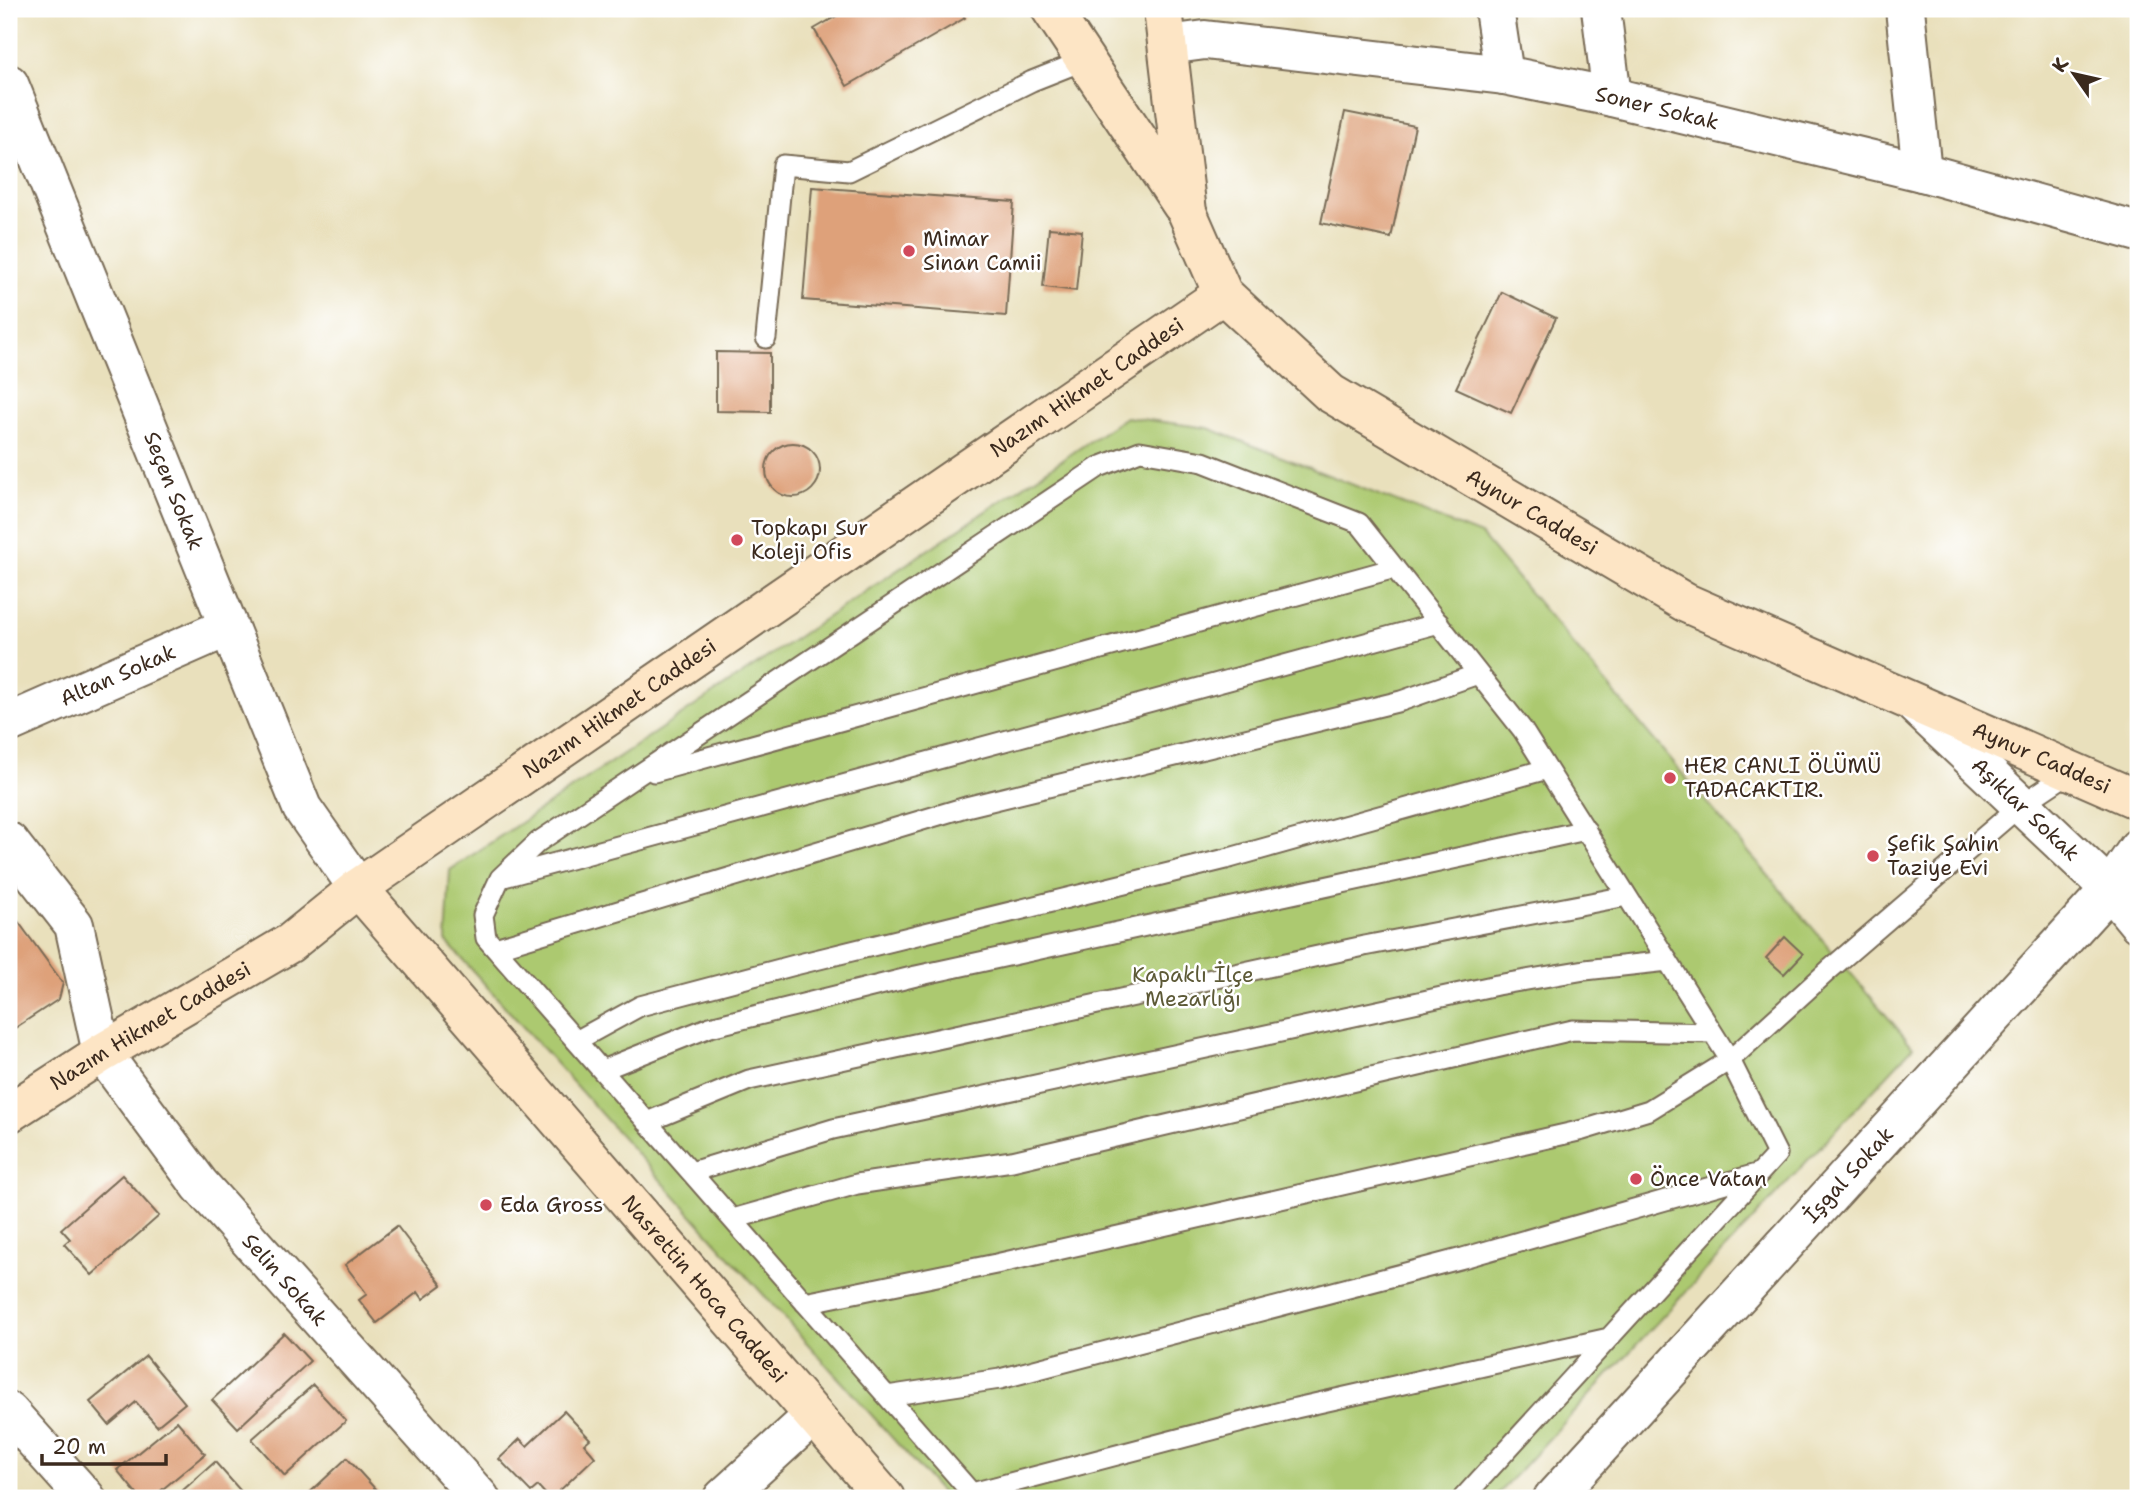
<svg xmlns="http://www.w3.org/2000/svg" width="2147" height="1507" viewBox="0 0 2147 1507" font-family="'Shantell Sans',sans-serif">
<style>
.green{fill:#acc970;stroke:#747a47;stroke-width:2}
.building{fill:#dea17a}
.lines{fill:none;stroke-linecap:round;stroke-linejoin:round}
.lane-casing{stroke:#786a55;stroke-width:23}
.street-casing{stroke:#786a55;stroke-width:42}
.secondary-casing{stroke:#786a55;stroke-width:42}
.lane{stroke:#fff;stroke-width:19}
.street{stroke:#fff;stroke-width:38}
.secondary{stroke:#fde5c5;stroke-width:38}
.poi-dot{fill:#d1495b;stroke:#fff;stroke-width:2.5}
.labels{text-anchor:middle;stroke-width:5;stroke-linejoin:round;paint-order:stroke}
.street-label{font-size:21px;fill:#3b2a1e;stroke:#fff}
.poi-label{font-size:21px;fill:#3b2a1e;stroke:#fff;text-anchor:start}
.park-label{font-size:21px;fill:#5d5a37;stroke:#fff}
</style>
<rect width="100%" height="100%" fill="#fff"/>
<filter id="ink" filterUnits="userSpaceOnUse"><feTurbulence type="fractalNoise" baseFrequency=".0143" numOctaves="2"/><feDisplacementMap in="SourceGraphic" scale="14" xChannelSelector="R" yChannelSelector="G"/><feConvolveMatrix kernelMatrix="1 2 1 2 8 2 1 2 1" color-interpolation-filters="sRGB"/></filter>
<filter id="wash" filterUnits="userSpaceOnUse"><feTurbulence type="fractalNoise" baseFrequency=".00686" numOctaves="4" result="noise"/><feDisplacementMap in="SourceGraphic" scale="28" xChannelSelector="R" yChannelSelector="G"/><feGaussianBlur stdDeviation="1.57" result="paint"/><feColorMatrix in="noise" values="0 0 0 0 0 0 0 0 0 0 0 0 0 0 0 0 0 1.4 0 .05"/><feComposite in="paint" operator="in"/></filter>
<g filter="url(#wash)">
<rect width="100%" height="100%" fill="#e9e0bc"/>
<path class="green" d="M1126,417l82,11 273,107 432,512 -419,451h-548l-500,-557 4,-71z"/>
<g id="blocks">
<path class="building" d="M849,9h111l5,9 -118,68 -33,-57z
M1345,112l70,14 -24,112 -70,-15z
M812,187l202,15 -8,114 -203,-16z
M1049,228l33,3 -6,60 -33,-4z
M1502,292l54,26 -45,95 -55,-25z
M716,352l54,1v59l-54,-1z
M766 470a27 27 0 1 1 54 0a27 27 0 1 1-54 0Z
M17,920l46,63 -4,16 -50,33v-106z
M1785,937l18,17 -19,20 -18,-16z
M122,1175l37,41 -67,59 -28,-31 6,-5 -9,-10z
M397,1226l45,59 -19,14 -5,-7 -41,31 -18,-23 8,-6 -22,-29z
M284,1333l26,28 -72,67 -26,-28z
M146,1356l39,47 -28,23 -21,-24 -27,23 -19,-23z
M313,1385l33,36 -61,55 -33,-37z
M564,1411l26,28 -6,5 11,13 -43,41h-3l-11,-12 -7,6 -32,-33 21,-20 7,7z
M177,1421l28,33 -53,44h-12l-23,-28z
M347,1458l31,34 -6,6h-68z
M215,1462l32,36h-73z"/>
</g>
</g>
<g filter="url(#ink)">
<use href="#blocks" fill-opacity="0" stroke="#786a55" stroke-width="2"/>
<g class="lines">
<g class="lane-casing">
<path id="lane" d="M766,338l17,-173 66,6 183,-90 53,-21
M654,772l741,-204
M504,877l935,-254
M495,948l471,-141 435,-106 77,-27
M576,1041l64,-35 155,-41 431,-106 321,-90
M602,1070l108,-43 206,-51 670,-146
M647,1122l102,-42 615,-134 263,-50
M691,1172l142,-43 664,-144 88,-15 83,-9
M733,1219l124,-35 155,-23 561,-131 140,3
M805,1303l191,-39 587,-134 66,-20 81,-50 99,-90 192,-165 51,-34
M887,1396l113,-17 463,-121 297,-85
M972,1493l324,-85 313,-70
M976,1498l-490,-560 -3,-23 17,-37 38,-36 561,-375 41,-16 63,11 156,61 163,206 208,331 47,94 -314,344"/>
</g>
<g class="street-casing">
<g id="street">
<path d="M1494,9l10,66"/>
<path d="M1601,9l11,88"/>
<path d="M1905,9l17,163"/>
<path id="s1" d="M1168,45l37,-5 299,35 108,22 310,75 216,60"/>
<path id="s2" d="M9,84l293,724 56,80"/>
<path id="s3" d="M1915,705l195,184 28,34"/>
<path id="s4" d="M9,723l219,-96"/>
<path id="s5" d="M9,842l65,83 28,128 98,132 280,313"/>
<path d="M9,1412l77,86"/>
<path d="M723,1498l90,-82"/>
<path id="s6" d="M1553,1498l557,-609 28,-41"/>
</g>
</g>
<g class="secondary-casing">
<g id="secondary">
<path d="M1051,9l131,196"/>
<path id="s7" d="M1163,9l24,203 36,82 107,99 356,210 452,197"/>
<path id="s8" d="M358,888l527,610"/>
<path id="s9" d="M9,1113l93,-60 188,-110 68,-55 865,-594"/>
</g>
</g>
<use href="#lane" class="lane"/>
<use href="#street" class="street"/>
<use href="#secondary" class="secondary"/>
</g>
</g>
<g class="poi-dot">
<circle cx="909" cy="251" r="7"/>
<circle cx="737" cy="540" r="7"/>
<circle cx="1670" cy="778" r="7"/>
<circle cx="1873" cy="856" r="7"/>
<circle cx="1636" cy="1179" r="7"/>
<circle cx="486" cy="1205" r="7"/>
</g>
<g class="labels">
<g class="street-label">
<text dy="7" stroke="none"><textPath href="#s1" startOffset="495">Soner Sokak</textPath></text>
<text dy="7" stroke="none"><textPath href="#s9" startOffset="1300">Nazım Hikmet Caddesi</textPath></text>
<text dy="7" stroke="none"><textPath href="#s2" startOffset="439">Seçen Sokak</textPath></text>
<text dy="7" stroke="none"><textPath href="#s7" startOffset="674">Aynur Caddesi</textPath></text>
<text dy="7" stroke="none"><textPath href="#s4" startOffset="119">Altan Sokak</textPath></text>
<text dy="7" stroke="none"><textPath href="#s9" startOffset="733">Nazım Hikmet Caddesi</textPath></text>
<text dy="7" stroke="none"><textPath href="#s7" startOffset="1241">Aynur Caddesi</textPath></text>
<text dy="7" stroke="none"><textPath href="#s3" startOffset="152">Aşıklar Sokak</textPath></text>
<text dy="7" stroke="none"><textPath href="#s9" startOffset="166">Nazım Hikmet Caddesi</textPath></text>
<text dy="7" stroke="none"><textPath href="#s6" startOffset="438">İşgal Sokak</textPath></text>
<text dy="7" stroke="none"><textPath href="#s5" startOffset="528">Selin Sokak</textPath></text>
<text dy="7" stroke="none"><textPath href="#s8" startOffset="530">Nasrettin Hoca Caddesi</textPath></text>
</g>
<g class="poi-label">
<text x="923" y="246">Mimar<tspan x="923" dy="24">Sinan Camii</tspan></text>
<text x="751" y="535">Topkapı Sur<tspan x="751" dy="24">Koleji Ofis</tspan></text>
<text x="1684" y="773">HER CANLI ÖLÜMÜ<tspan x="1684" dy="24">TADACAKTIR.</tspan></text>
<text x="1887" y="851">Şefik Şahin<tspan x="1887" dy="24">Taziye Evi</tspan></text>
<text x="1650" y="1186">Önce Vatan</text>
<text x="500" y="1212">Eda Gross</text>
</g>
<g class="park-label">
<text x="1193" y="982">Kapaklı İlçe<tspan x="1193" dy="24">Mezarlığı</tspan></text>
</g>
</g>
<rect width="2147" height="1507" fill="none" stroke="#fff" stroke-width="35"/>
<g transform="translate(2074 74) rotate(304)" stroke="#ffffff" stroke-width="5" paint-order="stroke">
<path d="M0-5L12 26L0 18L-12 26Z" fill="#3b2a1e"/>
<text y="-10" font-size="19" font-weight="bold" text-anchor="middle" fill="#3b2a1e">K</text>
</g>
<path d="M42 1454v10h124v-10" fill="none" stroke="#3b2a1e" stroke-width="3.5"/>
<text x="52" y="1454" font-size="21" fill="#3b2a1e" stroke="#ffffff" stroke-width="5" paint-order="stroke">20 m</text>
</svg>
